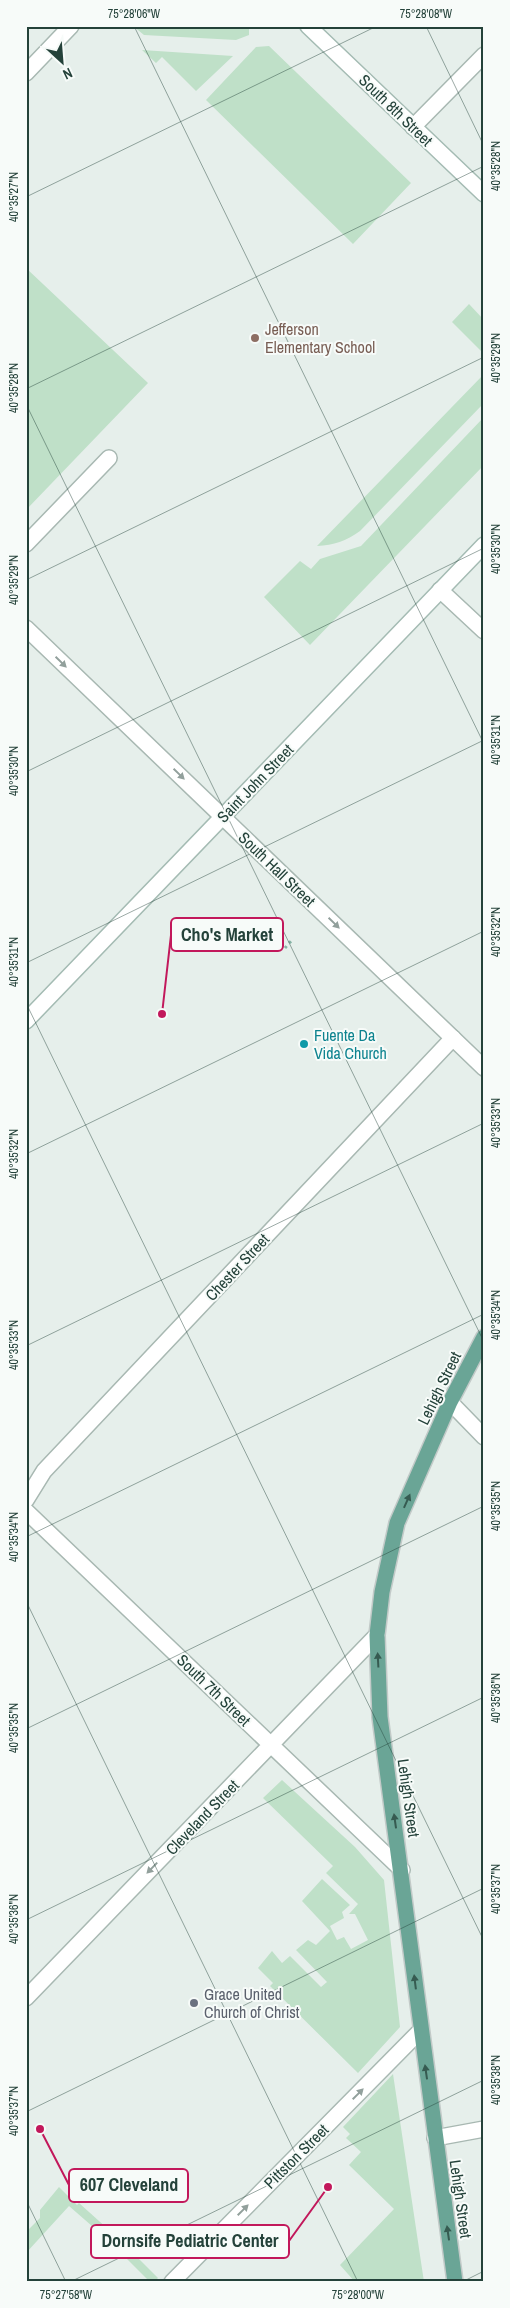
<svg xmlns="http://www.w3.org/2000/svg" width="510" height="2308" viewBox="0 0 510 2308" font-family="'Archivo Narrow',sans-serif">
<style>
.green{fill:#bfe0c8}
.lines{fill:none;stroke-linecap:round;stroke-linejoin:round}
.lane-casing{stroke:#a8b8b2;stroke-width:18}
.street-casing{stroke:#a8b8b2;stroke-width:18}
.secondary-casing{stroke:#a4bbb3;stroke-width:18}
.primary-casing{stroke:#c2cac8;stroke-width:18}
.path{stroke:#86b3a5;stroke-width:3;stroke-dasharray:2.5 4;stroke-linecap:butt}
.lane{stroke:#fff;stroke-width:15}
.street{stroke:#fff;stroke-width:15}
.secondary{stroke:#fff;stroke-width:15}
.primary{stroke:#6aa596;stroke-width:15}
.oneway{fill:#92a09c}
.oneway2{fill:#365b51}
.ticks{fill:none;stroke:#24423a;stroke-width:1;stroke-opacity:0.45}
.education-dot{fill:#8d6e63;stroke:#f7fbf9;stroke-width:2}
.culture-dot{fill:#0f9aa8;stroke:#f7fbf9;stroke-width:2}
.worship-dot{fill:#6b7280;stroke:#f7fbf9;stroke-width:2}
.labels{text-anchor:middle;stroke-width:4;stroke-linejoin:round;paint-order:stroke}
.street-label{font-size:16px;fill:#24423a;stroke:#f7fbf9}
.education-label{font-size:16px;fill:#785e54;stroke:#f7fbf9;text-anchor:start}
.culture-label{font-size:16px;fill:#0d838f;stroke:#f7fbf9;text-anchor:start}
.worship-label{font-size:16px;fill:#5b616d;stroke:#f7fbf9;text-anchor:start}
.leader{fill:none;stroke:#c2185b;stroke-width:2}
.callout-dot{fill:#c2185b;stroke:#f7fbf9;stroke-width:2}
.callout{fill:#f7fbf9;stroke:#c2185b;stroke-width:2}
.callout-label{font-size:18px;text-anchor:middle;font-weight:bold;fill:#24423a}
.neatline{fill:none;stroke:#24423a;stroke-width:2}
.ticks-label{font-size:12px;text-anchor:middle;fill:#24423a}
</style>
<rect width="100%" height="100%" fill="#e6efeb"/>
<path class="green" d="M133,26h115l1,2v7l-13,5 -92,-5z
M269,46l142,137 -58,61 -147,-144 50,-53z
M142,50l91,6 -37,35 -34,-34 -6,6z
M26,268l122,115 -122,127z
M469,304l15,16v34l-32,-32z
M484,374v29l-124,128c-14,10 -26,14 -43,15z
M484,417v48l-174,180 -46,-48 36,-36 11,8 9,-10 41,-13z
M282,1780l73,67 29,33 16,147 -42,46 -88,-87 3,-3 -15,-15 14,-17 10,12 8,-7 31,31 6,-5 -31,-32 12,-10 8,5 14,-14 -28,-30 20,-22 28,26 -8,7 2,6 -14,8 7,14 7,-3 7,12 17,-9 -13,-26h-6l9,-10 -32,-31 7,-7 -70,-68z
M393,2074l31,208h-69l-15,-17 54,-56 -45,-44 12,-13 -15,-14 4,-4 -7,-7z
M59,2187l18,18 2,-2 30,27 -3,3h-6l-31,-27 -43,47v-21l14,-14v-8z
M125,2245l33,33 -4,4h-8l1,-3 -23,-23 -2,-5z"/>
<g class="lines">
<g class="lane-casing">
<path id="lane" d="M413,127l71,-72
M26,544l83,-86
M440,590l44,41
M450,1402l34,35
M26,1500l18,-29 409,-433
M172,2282l248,-251"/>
</g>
<g class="street-casing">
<path id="street" d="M26,73l45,-47
M26,628l458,440
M26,1511l376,359
M26,1998l351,-363
M435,2138l49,-9"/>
</g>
<g class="secondary-casing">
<path id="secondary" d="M308,26l176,168
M26,1021l458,-476"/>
</g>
<g class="primary-casing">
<path id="primary" d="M455,2282l-75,-565 -3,-82 5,-43 15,-69 53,-121 34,-65"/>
</g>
<path class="path" d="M285,948l7,-8"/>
<use href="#lane" class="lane"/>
<use href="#street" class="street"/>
<use href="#secondary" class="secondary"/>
<use href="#primary" class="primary"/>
</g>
<defs><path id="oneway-solid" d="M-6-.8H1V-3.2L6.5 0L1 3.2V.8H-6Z" transform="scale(1.25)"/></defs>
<g class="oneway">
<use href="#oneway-solid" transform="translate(61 662) rotate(44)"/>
<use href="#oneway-solid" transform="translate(179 774) rotate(44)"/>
<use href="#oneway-solid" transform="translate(334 923) rotate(44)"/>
<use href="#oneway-solid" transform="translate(152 1868) rotate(134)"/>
<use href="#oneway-solid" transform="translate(358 2094) rotate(-45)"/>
<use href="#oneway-solid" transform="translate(243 2210) rotate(-45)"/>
</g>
<g class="oneway2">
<use href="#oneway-solid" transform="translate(407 1501) rotate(-66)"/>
<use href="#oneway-solid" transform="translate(378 1660) rotate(-93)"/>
<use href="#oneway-solid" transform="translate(395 1821) rotate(-98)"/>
<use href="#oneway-solid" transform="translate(415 1982) rotate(-97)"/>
<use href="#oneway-solid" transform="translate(426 2072) rotate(-98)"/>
<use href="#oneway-solid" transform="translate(448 2233) rotate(-98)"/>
</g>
<path class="ticks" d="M134,26l350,718M426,26l58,120M26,197l351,-171M26,389l458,-223M26,404l458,938M26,580l458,-223M26,772l458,-224M26,963l458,-223M26,1003l458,938M26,1154l458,-223M26,1346l458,-223M26,1537l458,-223M26,1601l332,681M26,1729l458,-223M26,1920l458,-223M26,2112l458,-224M26,2200l40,82M70,2282l414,-202M462,2282l22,-11"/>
<circle class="education-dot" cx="255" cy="338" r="5"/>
<circle class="culture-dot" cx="304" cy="1044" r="5"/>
<circle class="worship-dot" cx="194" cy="2003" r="5"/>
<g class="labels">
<g class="street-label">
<text transform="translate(396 110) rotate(44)" y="6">South 8th Street</text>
<text transform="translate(255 783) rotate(-46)" y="6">Saint John Street</text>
<text transform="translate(277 869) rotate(44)" y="6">South Hall Street</text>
<text transform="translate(237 1267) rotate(-47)" y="6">Chester Street</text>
<text transform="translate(439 1388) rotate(-64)" y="6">Lehigh Street</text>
<text transform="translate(214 1690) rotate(44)" y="6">South 7th Street</text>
<text transform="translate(409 1798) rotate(82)" y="6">Lehigh Street</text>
<text transform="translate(202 1817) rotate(-46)" y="6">Cleveland Street</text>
<text transform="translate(296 2156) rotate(-45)" y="6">Pittston Street</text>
<text transform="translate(461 2199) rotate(82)" y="6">Lehigh Street</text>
</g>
<g class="education-label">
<text x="265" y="335">Jefferson<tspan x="265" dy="18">Elementary School</tspan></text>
</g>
<g class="culture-label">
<text x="314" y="1041">Fuente Da<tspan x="314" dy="18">Vida Church</tspan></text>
</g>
<g class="worship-label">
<text x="204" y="2000">Grace United<tspan x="204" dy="18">Church of Christ</tspan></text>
</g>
</g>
<path class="leader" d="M162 1014L171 935M40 2129L69 2185M328 2187L289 2241"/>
<g class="callout-dot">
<circle cx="162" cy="1014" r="5"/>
<circle cx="40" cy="2129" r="5"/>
<circle cx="328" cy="2187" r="5"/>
</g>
<g class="callout">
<rect x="171" y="918" width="112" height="33" rx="5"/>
<rect x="69" y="2169" width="119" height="33" rx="5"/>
<rect x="91" y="2225" width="198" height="33" rx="5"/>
</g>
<g class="callout-label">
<text x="227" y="941">Cho's Market</text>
<text x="129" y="2191">607 Cleveland</text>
<text x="190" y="2247">Dornsife Pediatric Center</text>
</g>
<rect width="510" height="2308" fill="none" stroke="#f7fbf9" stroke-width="55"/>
<g transform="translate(62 62) rotate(154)" stroke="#f7fbf9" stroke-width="4" paint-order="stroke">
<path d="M0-4L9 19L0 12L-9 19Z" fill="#24423a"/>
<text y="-8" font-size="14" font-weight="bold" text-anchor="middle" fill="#24423a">N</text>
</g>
<rect x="28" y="28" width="454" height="2252" class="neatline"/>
<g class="ticks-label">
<text x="134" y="18">75°28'06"W</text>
<text x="426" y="18">75°28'08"W</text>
<text transform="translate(496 166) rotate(-90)" y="4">40°35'28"N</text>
<text transform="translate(14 197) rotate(-90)" y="4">40°35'27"N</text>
<text transform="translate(496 358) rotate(-90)" y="4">40°35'29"N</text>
<text transform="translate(14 388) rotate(-90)" y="4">40°35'28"N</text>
<text transform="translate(496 549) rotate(-90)" y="4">40°35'30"N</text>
<text transform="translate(14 580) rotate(-90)" y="4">40°35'29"N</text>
<text transform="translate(496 740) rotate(-90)" y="4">40°35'31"N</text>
<text transform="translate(14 771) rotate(-90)" y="4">40°35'30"N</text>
<text transform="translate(496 932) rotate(-90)" y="4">40°35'32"N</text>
<text transform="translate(14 962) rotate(-90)" y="4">40°35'31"N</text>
<text transform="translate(496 1123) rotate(-90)" y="4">40°35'33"N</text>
<text transform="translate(14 1154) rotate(-90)" y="4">40°35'32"N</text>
<text transform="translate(496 1315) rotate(-90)" y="4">40°35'34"N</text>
<text transform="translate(14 1345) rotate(-90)" y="4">40°35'33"N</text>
<text transform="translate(496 1506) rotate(-90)" y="4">40°35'35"N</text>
<text transform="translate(14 1537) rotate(-90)" y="4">40°35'34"N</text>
<text transform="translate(496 1698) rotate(-90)" y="4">40°35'36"N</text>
<text transform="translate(14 1728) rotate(-90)" y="4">40°35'35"N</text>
<text transform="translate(496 1889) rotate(-90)" y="4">40°35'37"N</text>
<text transform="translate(14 1919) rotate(-90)" y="4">40°35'36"N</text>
<text transform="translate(496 2080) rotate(-90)" y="4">40°35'38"N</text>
<text transform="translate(14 2111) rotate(-90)" y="4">40°35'37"N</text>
<text x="66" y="2299">75°27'58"W</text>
<text x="358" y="2299">75°28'00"W</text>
</g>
</svg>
